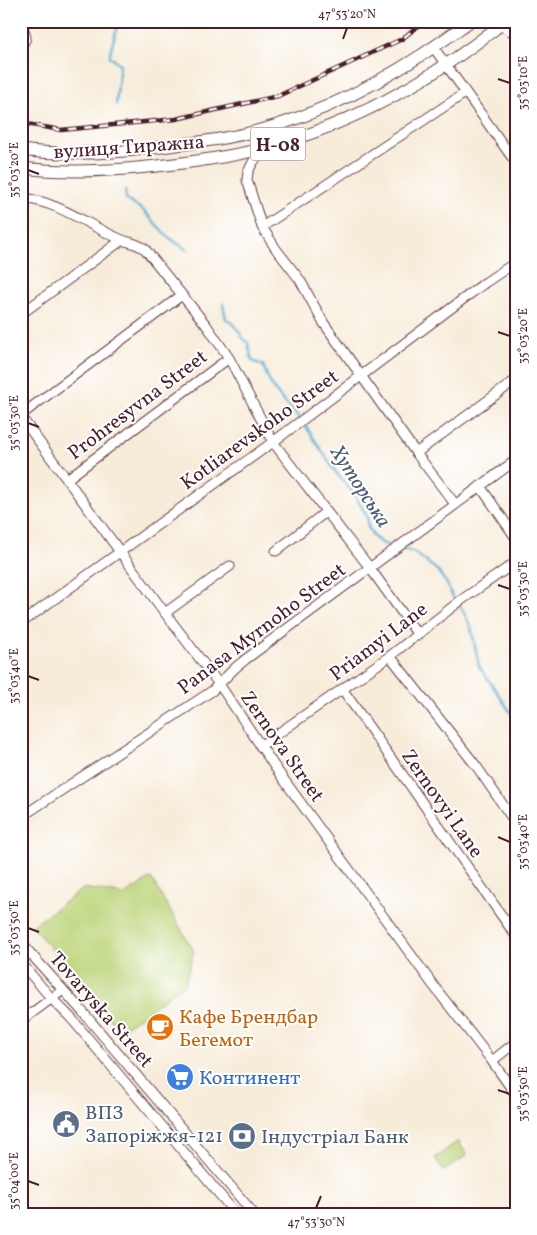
<svg xmlns="http://www.w3.org/2000/svg" width="537" height="1235" viewBox="0 0 537 1235" font-family="Vollkorn,serif">
<style>
.green{fill:#bcd479;stroke:#837a52}
.lines{fill:none;stroke-linecap:round;stroke-linejoin:round}
.stream{stroke:#51a8ce;stroke-width:2.5}
.minor-casing{stroke:#643e45;stroke-width:11}
.major-casing{stroke:#643e45;stroke-width:13}
.minor{stroke:#fff;stroke-width:9}
.major{stroke:#fff;stroke-width:11}
.rail-casing{stroke:#4a1f2b;stroke-width:4.5}
.rail{stroke:#fff;stroke-width:2.5;stroke-dasharray:8;stroke-linecap:butt}
.ticks{fill:none;stroke:#4a1f2b;stroke-width:2}
.labels{text-anchor:middle;stroke-width:4;stroke-linejoin:round;paint-order:stroke}
.shield{fill:#fff;stroke:#80626b;stroke-width:1}
.shield-label{font-size:19px;font-weight:bold;fill:#4a1f2b}
.street-label{font-size:20px;fill:#4a1f2b;stroke:#fff}
.food-label{font-size:20px;fill:#c56008;stroke:#fff;text-anchor:start}
.shop-label{font-size:20px;fill:#366cbe;stroke:#fff;text-anchor:start}
.service-label{font-size:20px;fill:#4e5e75;stroke:#fff;text-anchor:start}
.water-label{font-size:21px;font-style:italic;fill:#4d5d74;stroke:#fff}
.neatline{fill:none;stroke:#4a1f2b;stroke-width:2}
.ticks-label{font-size:12px;text-anchor:middle;fill:#4a1f2b}
</style>
<rect width="100%" height="100%" fill="#fff"/>
<filter id="ink" filterUnits="userSpaceOnUse"><feTurbulence type="fractalNoise" baseFrequency=".02" numOctaves="2"/><feDisplacementMap in="SourceGraphic" scale="10" xChannelSelector="R" yChannelSelector="G"/><feConvolveMatrix kernelMatrix="1 2 1 2 8 2 1 2 1" color-interpolation-filters="sRGB"/></filter>
<filter id="wash" filterUnits="userSpaceOnUse"><feTurbulence type="fractalNoise" baseFrequency=".0096" numOctaves="4" result="noise"/><feDisplacementMap in="SourceGraphic" scale="20" xChannelSelector="R" yChannelSelector="G"/><feGaussianBlur stdDeviation="1.12" result="paint"/><feColorMatrix in="noise" values="0 0 0 0 0 0 0 0 0 0 0 0 0 0 0 0 0 1.4 0 .05"/><feComposite in="paint" operator="in"/></filter>
<g filter="url(#wash)">
<rect width="100%" height="100%" fill="#f7ecda"/>
<path class="green" d="M151,878l43,73 -9,33 -65,47 -88,-105 52,-38 40,7z
M458,1141l9,14 -23,16 -9,-13z"/>
<g class="lines">
<path class="stream" d="M116,104l4,-40 -10,-7c-1,-6 7,-28 9,-36
M125,190l1,10 17,10 24,26 20,14
M223,304l3,15c5,3 9,6 12,11 4,6 4,9 10,13l4,18 11,4c4,12 8,22 17,32 6,8 14,13 20,21
M303,422l34,52 17,20 13,22 1,11 6,10 7,6 13,4
M400,548l15,5 22,17 10,14 5,12 10,13 9,18 8,39 37,54"/>
</g>
</g>
<g filter="url(#ink)">
<g class="lines">
<g class="minor-casing">
<path id="minor" d="M496,21l4,4 16,9
M21,47l5,-9 -4,-17
M434,48l82,115
M265,148l-12,14 -5,10 -1,8 15,47 14,22 24,31 23,42 93,131
M21,198c37,3 66,27 99,41 9,4 15,3 25,10l62,77 22,32 44,84 97,126 48,67
M262,227l203,-134
M21,314l101,-74
M21,415l161,-120
M21,417l144,196 54,71 60,89 154,212 59,76 24,34
M67,479l162,-121
M480,486l36,52
M455,504l-39,-51 100,-73
M276,551l51,-40
M165,613l65,-47
M21,623l252,-181 213,-160 30,-20
M390,656l87,111 39,57
M343,690l173,246
M260,746l130,-90 70,-55 56,-39
M21,817l191,-126 23,-23 11,-9 270,-199
M21,943l61,68 172,203
M21,963l31,36 19,19 165,196
M21,1021l42,-31
M492,1061l24,-19"/>
</g>
<g class="major-casing">
<path id="major" d="M21,150c46,6 95,3 140,-3 40,-5 81,-10 120,-23 69,-23 131,-59 189,-103
M21,168c45,5 92,3 136,-2 37,-4 73,-9 108,-18 88,-24 170,-70 240,-127"/>
</g>
<use href="#minor" class="minor"/>
<use href="#major" class="major"/>
<g class="rail-casing">
<path id="rail" d="M21,123l40,7 115,-11 102,-23 124,-57 22,-18"/>
</g>
<use href="#rail" class="rail"/>
</g>
</g>
<path class="ticks" d="M343,39l4,-11M498,79l12,4M28,170l11,4M498,332l12,4M28,423l11,4M498,585l12,4M28,676l11,4M498,837l12,5M28,928l11,4M498,1090l12,4M28,1181l11,4M316,1208l5,-12"/>
<defs>
<g id="cafe-disc" transform="scale(1.4375)"><circle r="9.5" fill="#e8710a" stroke="#fff"/><path d="M-5.5-4.5H6V0H3Q3 3.5 0 3.5H-2.5Q-5.5 3.5-5.5 0ZM3-3.2v2h1.7v-2ZM-6 4.5H4V6H-6Z" fill="#fff"/></g>
<g id="supermarket-disc" transform="scale(1.4375)"><circle r="9.5" fill="#3f7fe0" stroke="#fff"/><path d="M-6-5.5h2.5l.6 2H6L4.5 2H-2.5L-4.4-4H-6ZM-1.5 3.2a1.3 1.3 0 1 0 .1 0ZM3 3.2a1.3 1.3 0 1 0 .1 0Z" fill="#fff"/></g>
<g id="civic-disc" transform="scale(1.4375)"><circle r="9.5" fill="#5c6f8a" stroke="#fff"/><path d="M-.6-6.5H3V-4.5H.6V-3L4-1V1h2V6H-6V1h2V-1L-.6-3ZM-1.2 2.5V6h2.4V2.5Z" fill="#fff"/></g>
<g id="bank-disc" transform="scale(1.4375)"><circle r="9.5" fill="#5c6f8a" stroke="#fff"/><path d="M-6-4H6V4H-6ZM0-2.3a2.3 2.3 0 1 0 0 4.6a2.3 2.3 0 1 0 0-4.6Z" fill="#fff"/></g>
</defs>
<g fill-rule="evenodd">
<use href="#cafe-disc" x="160" y="1027"/>
<use href="#supermarket-disc" x="180" y="1077"/>
<use href="#civic-disc" x="66" y="1124"/>
<use href="#bank-disc" x="242" y="1136"/>
</g>
<g class="labels">
<rect class="shield" x="250.5" y="127.5" width="55" height="33" rx="4"/>
<g class="shield-label">
<text x="278" y="151">Н-08</text>
</g>
<g class="street-label">
<text transform="translate(129 146) rotate(-4)" y="7">вулиця Тиражна</text>
<text transform="translate(137 404) rotate(-37)" y="7">Prohresyvna Street</text>
<text transform="translate(259 429) rotate(-36)" y="7">Kotliarevskoho Street</text>
<text transform="translate(261 628) rotate(-37)" y="7">Panasa Myrnoho Street</text>
<text transform="translate(378 641) rotate(-37)" y="7">Priamyi Lane</text>
<text transform="translate(283 746) rotate(55)" y="7">Zernova Street</text>
<text transform="translate(443 803) rotate(55)" y="7">Zernovyi Lane</text>
<text transform="translate(102 1009) rotate(49)" y="7">Tovaryska Street</text>
</g>
<g class="food-label">
<text x="179" y="1023">Кафе Брендбар<tspan x="179" dy="23">Бегемот</tspan></text>
</g>
<g class="shop-label">
<text x="199" y="1084">Континент</text>
</g>
<g class="service-label">
<text x="85" y="1119">ВПЗ<tspan x="85" dy="23">Запоріжжя-121</tspan></text>
<text x="261" y="1143">Індустріал Банк</text>
</g>
<g class="water-label">
<text transform="translate(361 486) rotate(57)" y="7">Хуторська</text>
</g>
</g>
<rect width="537" height="1235" fill="none" stroke="#fff" stroke-width="55"/>
<rect x="28" y="28" width="482" height="1180" class="neatline"/>
<g class="ticks-label">
<text x="347" y="18">47°53'20"N</text>
<text transform="translate(523 83) rotate(-90)" y="4">35°03'10"E</text>
<text transform="translate(14 170) rotate(-90)" y="4">35°03'20"E</text>
<text transform="translate(523 336) rotate(-90)" y="4">35°03'20"E</text>
<text transform="translate(14 423) rotate(-90)" y="4">35°03'30"E</text>
<text transform="translate(523 589) rotate(-90)" y="4">35°03'30"E</text>
<text transform="translate(14 676) rotate(-90)" y="4">35°03'40"E</text>
<text transform="translate(523 842) rotate(-90)" y="4">35°03'40"E</text>
<text transform="translate(14 928) rotate(-90)" y="4">35°03'50"E</text>
<text transform="translate(523 1094) rotate(-90)" y="4">35°03'50"E</text>
<text transform="translate(14 1181) rotate(-90)" y="4">35°04'00"E</text>
<text x="316" y="1226">47°53'30"N</text>
</g>
</svg>
